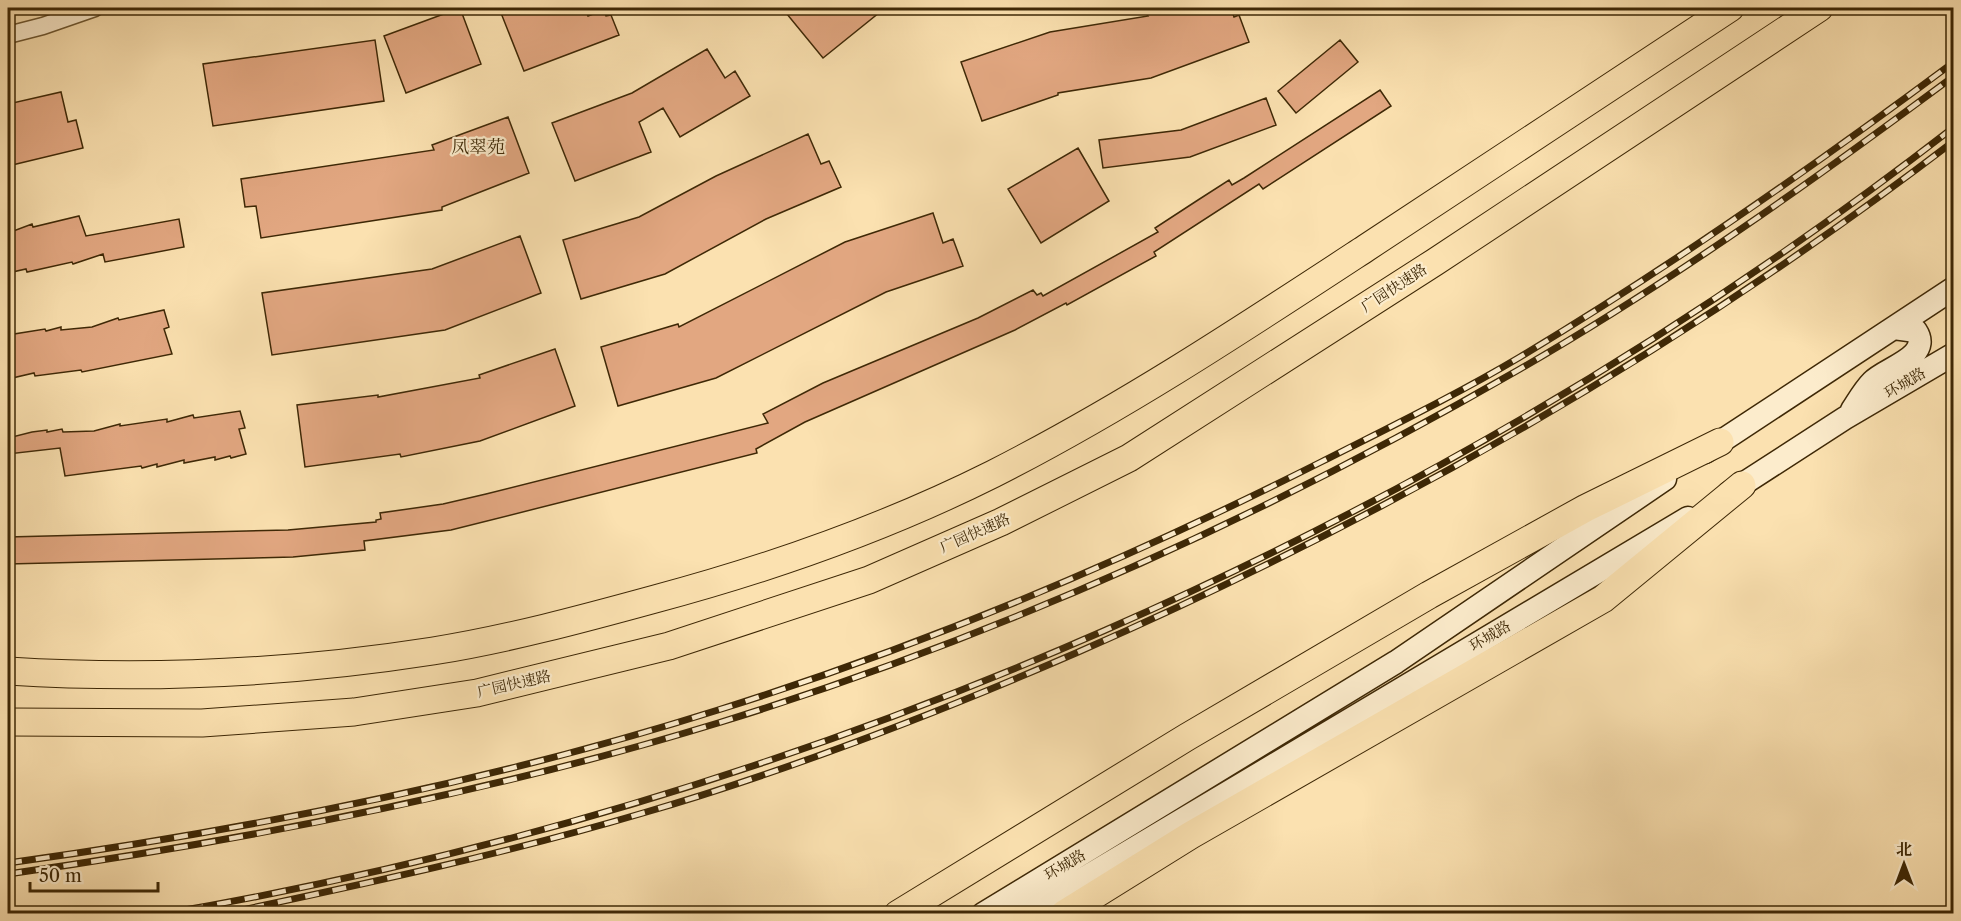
<svg xmlns="http://www.w3.org/2000/svg" width="1961" height="921" viewBox="0 0 1961 921" font-family="'Libre Caslon Text','Noto Serif SC',serif">
<style>
.building{fill:#e2a781;stroke:#3e2806;stroke-width:1.5}
.lines{fill:none;stroke-linecap:round;stroke-linejoin:round}
.minor-casing{stroke:#6d5630;stroke-width:19}
.secondary-casing{stroke:#3e2806;stroke-width:25}
.trunk-casing{stroke:#3e2806;stroke-width:29}
.minor{stroke:#fceccc;stroke-width:16}
.secondary{stroke:#fceccc;stroke-width:22}
.trunk{stroke:#fbe1b0;stroke-width:27}
.rail-casing{stroke:#3e2806;stroke-width:7}
.rail{stroke:#fceccc;stroke-width:4.5;stroke-dasharray:14;stroke-linecap:butt}
.labels{text-anchor:middle;stroke-width:4.5;stroke-linejoin:round;paint-order:stroke}
.street-label{font-size:15px;fill:#3e2806;stroke:#fceccc}
.quarter-label{font-size:18px;fill:#3e2806;stroke:#fceccc}
</style>
<rect width="100%" height="100%" fill="#fbe1b0"/>
<filter id="stains"><feTurbulence type="fractalNoise" baseFrequency=".00333" numOctaves="4"/><feColorMatrix values="0 0 0 0 .2 0 0 0 0 .09 0 0 0 0 .02 0 0 0 .5 -.17"/></filter>
<radialGradient id="worn" r=".72"><stop offset=".6" stop-color="#630" stop-opacity="0"/><stop offset="1" stop-color="#630" stop-opacity=".3"/></radialGradient>
<path class="building" d="M460,8l21,56 -75,29 -22,-57z
M516,8h69l3,8 16,-6 2,6 5,-1 8,20 -95,36 -23,-58z
M782,8h103l-62,50z
M1161,8h70l3,9 5,-2 10,27 -98,36 -93,15v2l-76,26 -21,-59 89,-30 98,-16 -2,-3z
M375,40l9,61 -171,25 -10,-62z
M1340,40l18,22 -62,51 -18,-22z
M707,49l18,29 10,-7 15,25 -70,41 -17,-29 -24,14 12,30 -76,29 -23,-58 80,-30z
M1380,90l11,16 -128,83 -4,-5 -105,68 2,4 -89,49 -1,-2 -51,27 -210,92 -49,27 1,4 -306,77 -87,11 1,9 -72,7 -285,7v-27l280,-7 88,-8v-2l5,-1 -1,-6 63,-9 43,-10 282,-71 -5,-9 60,-31 155,-65 55,-28 4,5 4,-2 2,3 115,-64 -3,-4 43,-28 31,-20 3,5 12,-7z
M61,92l7,30 8,-2 7,28 -75,18v-62z
M1266,98l10,27 -86,32 -87,11 -4,-28 82,-10z
M508,117l21,56 -87,34v3l-181,28 -5,-32 -11,1 -4,-28 193,-29 -2,-5z
M808,134l13,30 8,-3 12,26 -75,32 -101,55 -84,25 -18,-59 76,-23 77,-41z
M1078,148l31,53 -68,42 -33,-54z
M933,213l10,30 10,-4 10,27 -77,26 -170,86 -98,28 -17,-59 77,-23 1,3 166,-85z
M79,216l7,20 93,-17 5,28 -79,15 -2,-8 -30,10 -1,-2 -45,10 -1,-3 -18,4v-40l24,-9 1,3z
M520,236l21,57 -96,37 -173,25 -10,-62 170,-24z
M164,310l5,17 -5,2 8,25 -90,18 -1,-2 -46,6 -1,-3 -26,6v-44l37,-6 1,2 15,-4v3l31,-3 26,-9 1,2z
M555,349l20,57 -95,35 -79,16 -1,-3 -95,13 -8,-62 81,-10v2l102,-19 -1,-3z
M240,411l5,17 -6,1 7,25 -15,4 -1,-2 -15,4v-3l-31,6v-3l-27,7v-3l-15,4 -1,-2 -76,10 -5,-28 -52,6v-16l24,-6 15,-2v2l15,-3 1,3 31,-1 26,-7v2l47,-7v3l26,-7 1,3z"/>
<g class="lines">
<g class="minor-casing">
<path id="minor" d="M8,35l35,-9 52,-18"/>
</g>
<g class="secondary-casing">
<path id="secondary" d="M1852,410c6,-9 12,-20 20,-28 13,-14 61,-25 44,-51l-22,-3
M1705,452l249,-164
M1729,493l116,-75 109,-64
M983,914l413,-252 269,-183
M1024,914l664,-396"/>
</g>
<g class="trunk-casing">
<path id="trunk" d="M8,671c142,9 284,2 425,-20 75,-12 149,-32 222,-52 116,-31 230,-71 338,-125 130,-66 251,-146 373,-226 121,-80 243,-160 364,-240
M8,722l194,1 152,-11 123,-19 192,-47 200,-66 132,-58 128,-64 306,-196 384,-254
M898,914l289,-177 242,-142 157,-87 134,-66
M1064,914l127,-79 412,-236 139,-114"/>
</g>
<use href="#minor" class="minor"/>
<use href="#secondary" class="secondary"/>
<use href="#trunk" class="trunk"/>
<g class="rail-casing">
<path id="rail" d="M8,863c239,-33 479,-80 710,-153 208,-65 409,-150 603,-248 67,-34 135,-67 199,-105 150,-90 293,-190 434,-295
M8,874c239,-34 478,-80 710,-151 279,-86 549,-208 802,-354 151,-87 294,-189 434,-293
M162,914c645,-110 1274,-385 1792,-787
M223,914c141,-30 282,-60 420,-101 148,-43 292,-99 433,-160 313,-137 606,-304 878,-512"/>
</g>
<use href="#rail" class="rail"/>
</g>
<g class="labels">
<g class="street-label">
<text transform="translate(1394 288) rotate(-33)" y="5">广园快速路</text>
<text transform="translate(1905 383) rotate(-31)" y="5">环城路</text>
<text transform="translate(975 533) rotate(-24)" y="5">广园快速路</text>
<text transform="translate(1490 636) rotate(-31)" y="5">环城路</text>
<text transform="translate(514 684) rotate(-13)" y="5">广园快速路</text>
<text transform="translate(1065 865) rotate(-31)" y="5">环城路</text>
</g>
<g class="quarter-label">
<text x="478" y="153">凤翠苑</text>
</g>
</g>
<rect width="1961" height="921" fill="none" stroke="#fbe1b0" stroke-width="30"/>
<rect x="9" y="9" width="1943" height="903" fill="none" stroke="#3e2806" stroke-width="3"/>
<rect x="15" y="15" width="1931" height="891" fill="none" stroke="#3e2806" stroke-width="1.5"/>
<g transform="translate(1904 864)" stroke="#fceccc" stroke-width="4.5" paint-order="stroke">
<path d="M0-4.5L10 22L0 15L-10 22Z" fill="#3e2806"/>
<text y="-9" font-size="16" font-weight="bold" text-anchor="middle" fill="#3e2806">北</text>
</g>
<path d="M30 882v9h128v-9" fill="none" stroke="#3e2806" stroke-width="3"/>
<text x="39" y="882" font-size="18" fill="#3e2806" stroke="#fceccc" stroke-width="4.5" paint-order="stroke">50 m</text>
<rect width="100%" height="100%" filter="url(#stains)"/>
<rect width="100%" height="100%" fill="url(#worn)"/>
</svg>
